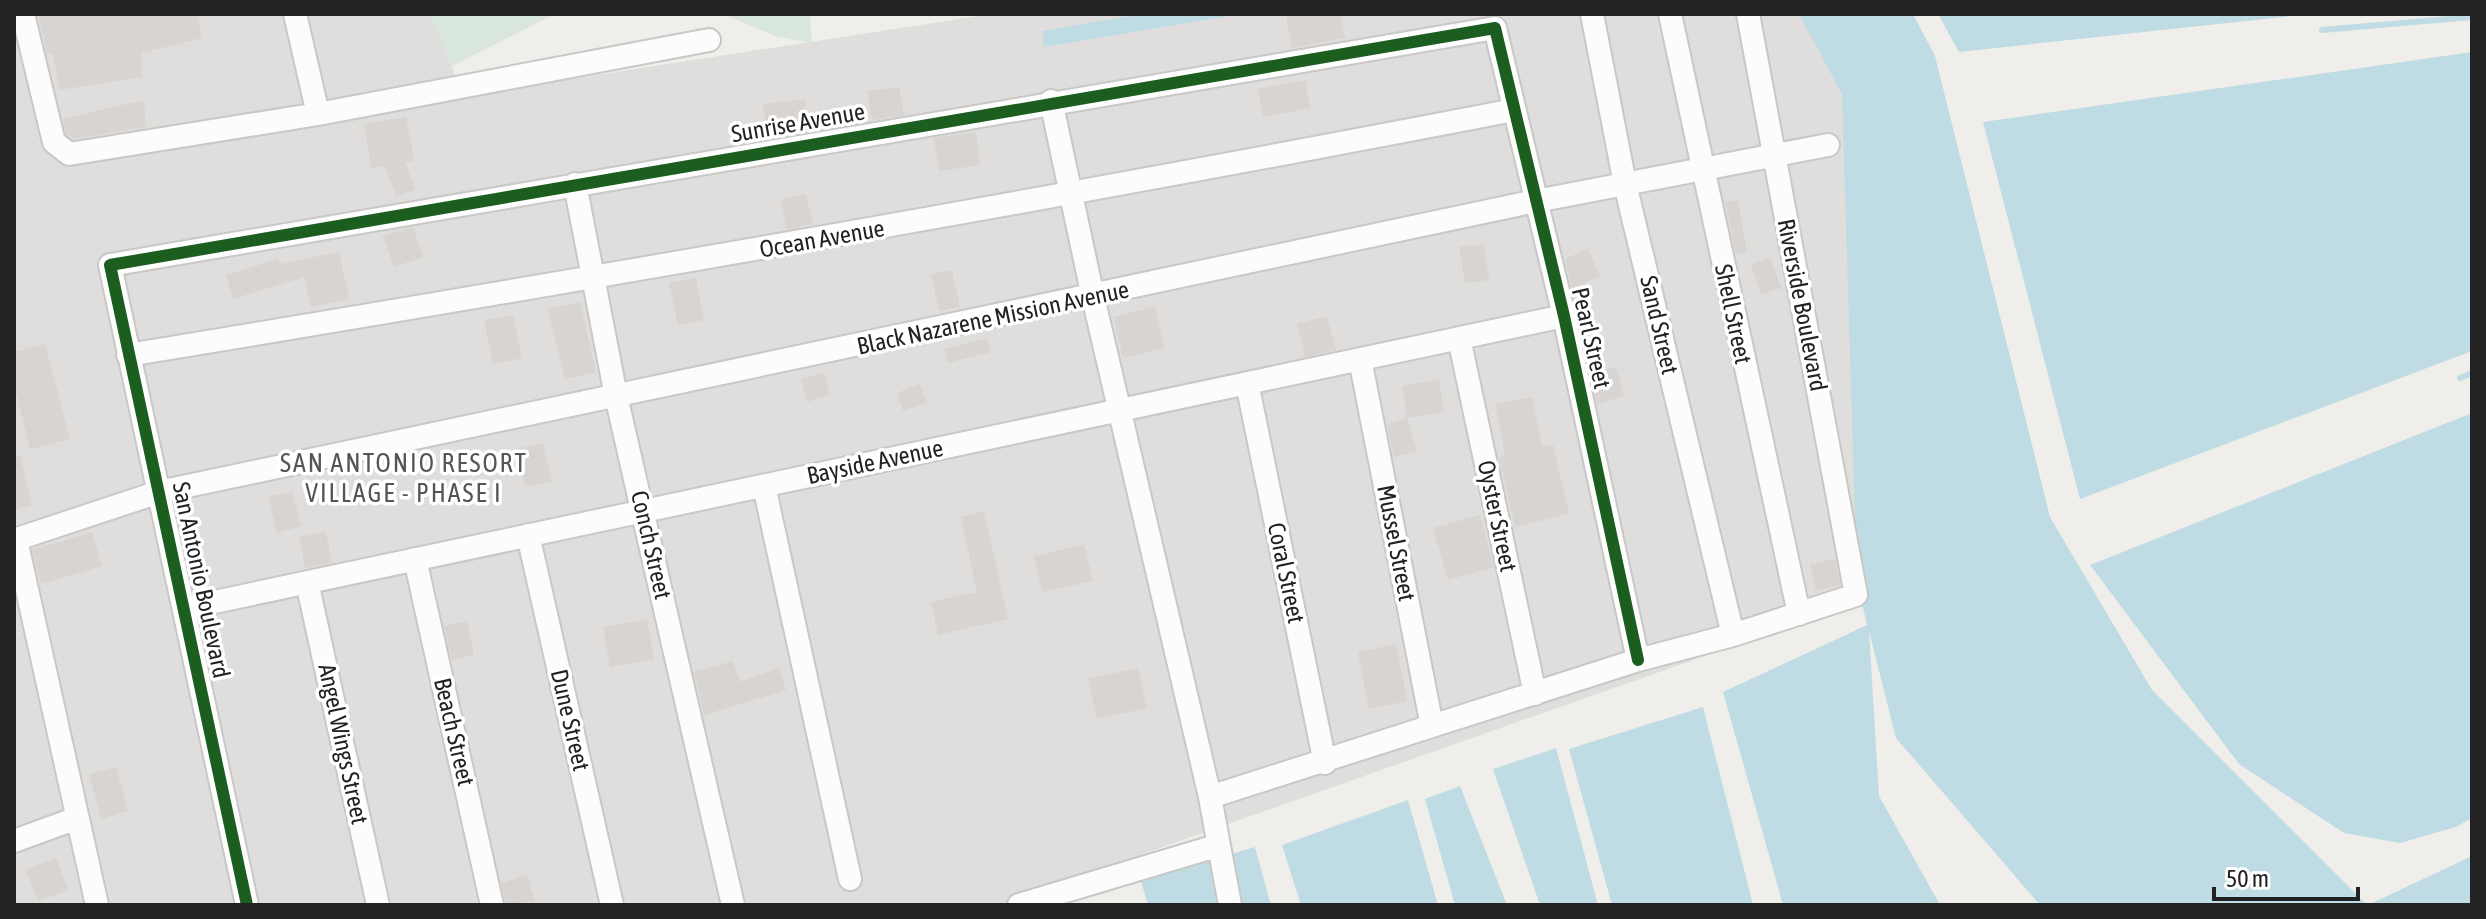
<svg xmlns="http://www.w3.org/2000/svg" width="2486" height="919" viewBox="0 0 2486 919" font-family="'Asap Condensed',sans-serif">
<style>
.residential{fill:#dfdedc}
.wetland{fill:#d9e6de}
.water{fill:#bfdbe3}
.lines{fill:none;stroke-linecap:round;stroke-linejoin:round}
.stream{stroke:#bfdbe3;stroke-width:6}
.building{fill:#d7d4d2}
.minor-casing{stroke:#c9c8c7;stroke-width:26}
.minor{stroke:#fdfcfc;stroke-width:22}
.cycleway-casing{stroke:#fff;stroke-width:17}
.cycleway{stroke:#1b5e20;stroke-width:12}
.labels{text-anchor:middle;stroke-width:7;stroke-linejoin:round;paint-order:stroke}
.street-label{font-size:24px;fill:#222;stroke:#fff}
.neighbourhood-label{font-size:26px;letter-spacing:2px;fill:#555;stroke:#fff}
</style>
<rect width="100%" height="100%" fill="#f0eeeb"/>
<path class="residential" d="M14,14h421l26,82 530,-82h847l43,580 -883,311h-984z"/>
<path class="wetland" d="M430,14h125l-103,52z
M723,14h87l2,29 -35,-6z"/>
<path class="water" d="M1141,14h100l-197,33 -2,-16z
M1799,14h114l22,42 115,461 102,173 215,215h-327l-144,-167 -27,-107 10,165 61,109h-157l-60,-213 144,-67 -10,-43 -15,-488z
M1938,14h372l-351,38z
M2472,52v299l-392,148 -97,-377z
M2472,413v405l-16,9 -56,16 -56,-10 -105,-69 -149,-199z
M1703,707l50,198h-141l-43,-156z
M1556,748l42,157h-58l-47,-136z
M1460,786l47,119h-52l-30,-106z
M1408,800l30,105h-137l-19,-60z
M1255,847l16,58h-123l-7,-24z
M2472,856v49h-104z"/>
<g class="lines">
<path class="stream" d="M2322,30l150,-13
M2460,378l12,-5"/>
</g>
<path class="building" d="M38,14h160l4,24 -61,15 1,24 -83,13 -6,-37 -6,1z
M1299,14h41l5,24 -53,10 -6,-31z
M1305,80l5,28 -47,9 -5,-28z
M899,87l5,28 -32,5 -5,-29z
M805,99l4,30 -42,5 -4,-30z
M144,100l2,27 -73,12 -7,-5 -3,-15z
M406,117l8,44 -9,1 10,28 -19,6 -11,-30 -14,2 -7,-44z
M976,132l4,33 -41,6 -5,-33z
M806,194l7,30 -26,5 -7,-29z
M1738,200l9,52 -11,2 -11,-52z
M413,227l10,30 -29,10 -11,-31z
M1484,244l5,36 -24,3 -6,-36z
M1588,249l12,27 -28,12 -7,-29z
M339,252l10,47 -38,8 -7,-30 -71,22 -7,-24 52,-16 2,5z
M1771,258l10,30 -20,7 -10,-31z
M952,270l8,37 -21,4 -8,-37z
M696,278l8,42 -26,5 -9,-42z
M580,302l16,70 -31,7 -17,-70z
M1155,307l9,41 -41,10 -10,-41z
M513,315l9,43 -29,6 -9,-44z
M1327,316l9,34 -31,7 -8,-33z
M987,338l4,14 -43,11 -4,-14z
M45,344l25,95 -40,10 -16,-64v-33z
M1616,367l8,29 -27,8 -6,-30z
M824,373l6,22 -23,7 -6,-23z
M1439,379l5,33 -37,6 -5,-32z
M920,384l7,19 -24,8 -6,-18z
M1532,397l10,50 11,-2 16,69 -54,13 -16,-70 6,-1 -10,-52z
M1407,418l10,33 -23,6 -7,-33z
M543,443l9,38 -27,6 -9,-38z
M20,455l12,50 -18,5v-54z
M292,491l9,35 -24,7 -9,-36z
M984,511l24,108 -70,16 -7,-33 46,-10 -16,-75z
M1480,515l14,52 -46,13 -15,-52z
M92,532l10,34 -61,18 -9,-34z
M326,532l6,31 -27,5 -6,-31z
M1084,545l9,36 -51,11 -8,-36z
M1835,559l5,26 -24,6 -6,-27z
M647,619l7,40 -44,8 -7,-40z
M467,621l7,34 -22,5 -8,-34z
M1396,644l11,57 -38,8 -11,-57z
M733,661l7,21 39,-14 7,22 -82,25 -10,-43z
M1138,668l9,40 -50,11 -9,-40z
M116,767l12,44 -27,8 -12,-45z
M56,858l12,32 -30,11 -12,-32z
M527,875l8,26 -29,4 -5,-22z"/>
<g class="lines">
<g class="minor-casing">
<path id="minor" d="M23,14l31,128 15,12 249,-40 391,-74
M295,14l23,100
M1592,14l33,170 108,451
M1670,14l129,600
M1051,101l42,196 117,500 20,108
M575,184l41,212 117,509
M1459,338l76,356
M128,355c463,-76 925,-156 1386,-245
M1360,359l72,367
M1247,383l78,380
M764,486l86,393
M528,535l84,370
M14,540l145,-48 1377,-291 292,-56
M16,540l81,365
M415,559l77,346
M307,582l71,323
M186,608l1378,-292
M1210,797l428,-137 95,-25 123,-40 -108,-581
M14,841l63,-23
M247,905l-137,-640 1385,-237 69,288 74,344
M1019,905l197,-59"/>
</g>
<use href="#minor" class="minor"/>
<g class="cycleway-casing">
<path id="cycleway" d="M247,905l-137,-640 1385,-237 69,288 74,344"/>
</g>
<use href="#cycleway" class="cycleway"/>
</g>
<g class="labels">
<g class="street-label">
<text transform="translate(798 123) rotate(-10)" y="8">Sunrise Avenue</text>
<text transform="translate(822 239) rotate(-10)" y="8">Ocean Avenue</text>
<text transform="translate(1802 305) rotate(79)" y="8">Riverside Boulevard</text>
<text transform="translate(1733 314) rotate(78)" y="8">Shell Street</text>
<text transform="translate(993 318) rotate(-12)" y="8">Black Nazarene Mission Avenue</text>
<text transform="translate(1659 325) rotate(77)" y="8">Sand Street</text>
<text transform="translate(1591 338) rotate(77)" y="8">Pearl Street</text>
<text transform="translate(875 462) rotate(-12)" y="8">Bayside Avenue</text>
<text transform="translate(1497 516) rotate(78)" y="8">Oyster Street</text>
<text transform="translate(1396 543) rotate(79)" y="8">Mussel Street</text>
<text transform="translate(651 545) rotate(77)" y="8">Conch Street</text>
<text transform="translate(1286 573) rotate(78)" y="8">Coral Street</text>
<text transform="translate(201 580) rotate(78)" y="8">San Antonio Boulevard</text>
<text transform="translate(570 720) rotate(77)" y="8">Dune Street</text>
<text transform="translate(454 732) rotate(77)" y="8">Beach Street</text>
<text transform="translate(343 744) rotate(78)" y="8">Angel Wings Street</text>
</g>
<g class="neighbourhood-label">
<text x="404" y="472">SAN ANTONIO RESORT<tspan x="404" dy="30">VILLAGE - PHASE I</tspan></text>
</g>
</g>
<rect width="2486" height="919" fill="none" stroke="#222222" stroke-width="32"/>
<path d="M2214 887v12h144v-12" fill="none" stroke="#222222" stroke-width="4"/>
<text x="2226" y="887" font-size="24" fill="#222222" stroke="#ffffff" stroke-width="6" paint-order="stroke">50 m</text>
</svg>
